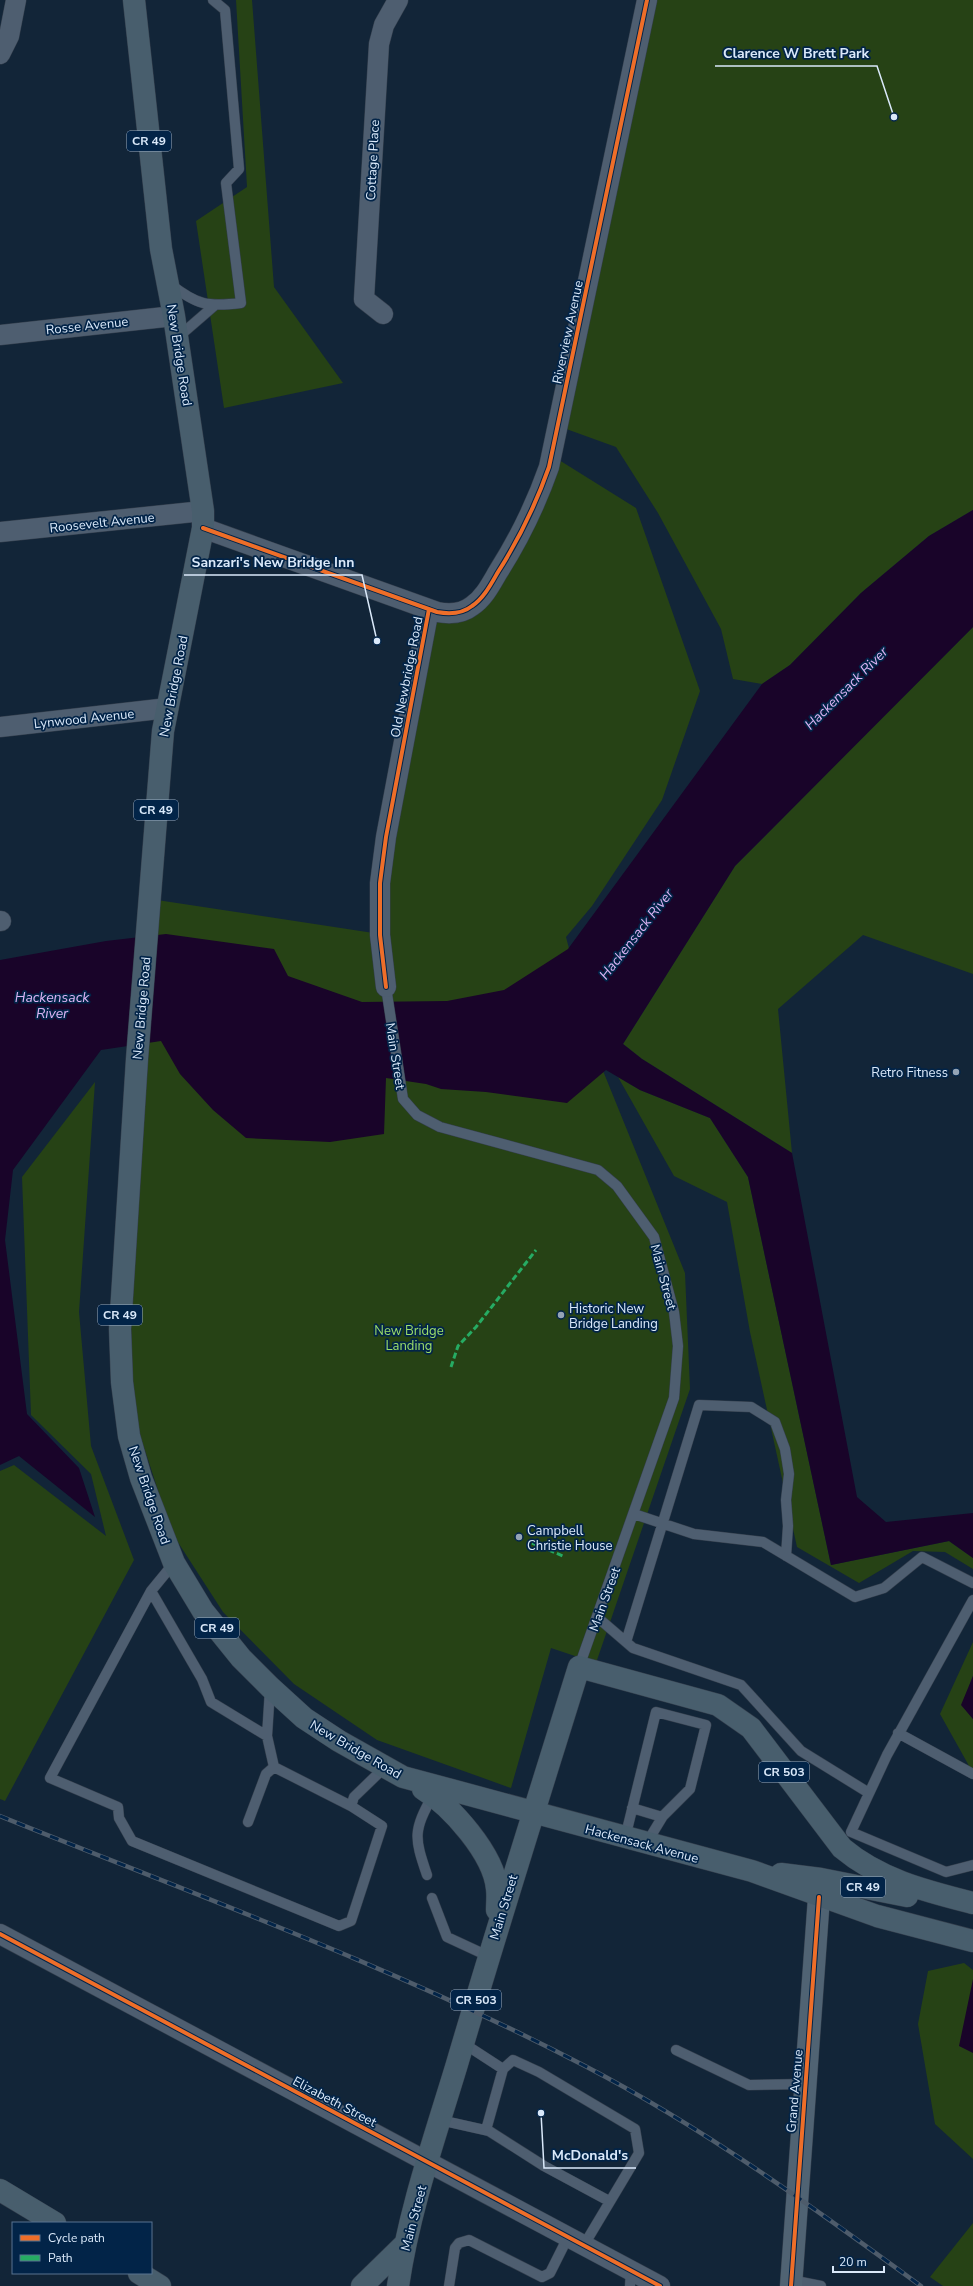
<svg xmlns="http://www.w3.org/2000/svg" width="973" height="2286" viewBox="0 0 973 2286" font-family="'Nunito Sans',sans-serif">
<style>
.green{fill:#264215}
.water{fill:#190429}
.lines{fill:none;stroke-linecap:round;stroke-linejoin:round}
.lane-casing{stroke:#343f4d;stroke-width:11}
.street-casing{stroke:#343f4d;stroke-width:21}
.secondary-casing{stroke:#343f4d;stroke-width:23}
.primary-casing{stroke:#343f4d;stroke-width:23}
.lane{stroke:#4e5e70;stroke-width:10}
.street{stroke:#4e5e70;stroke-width:20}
.secondary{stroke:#506373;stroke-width:22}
.primary{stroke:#485e6d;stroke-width:22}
.rail-casing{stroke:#4e5c6b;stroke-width:4.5}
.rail{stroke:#022448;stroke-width:3;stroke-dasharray:9;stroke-linecap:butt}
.quiet{stroke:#26ab63;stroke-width:3;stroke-dasharray:6 3;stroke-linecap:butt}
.cycleway-casing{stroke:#022448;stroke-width:6}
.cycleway{stroke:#ee6e29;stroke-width:4}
.poi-dot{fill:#94a4b6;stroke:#022448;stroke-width:1.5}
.labels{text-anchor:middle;stroke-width:3.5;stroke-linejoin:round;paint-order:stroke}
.shield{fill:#022448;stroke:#99aec5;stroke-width:1}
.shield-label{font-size:12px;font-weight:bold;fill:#dae9fa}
.street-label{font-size:13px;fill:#dae9fa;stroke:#022448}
.poi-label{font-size:13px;fill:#dae9fa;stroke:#022448;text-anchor:start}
.park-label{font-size:13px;fill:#9dde69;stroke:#022448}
.water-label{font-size:14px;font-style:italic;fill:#ddb4f4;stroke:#022448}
.leader{fill:none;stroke:#dae9fa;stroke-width:1.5}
.callout-dot{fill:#dae9fa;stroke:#022448;stroke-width:1.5}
.callout-label{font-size:14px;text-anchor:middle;font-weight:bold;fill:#dae9fa;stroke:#022448;stroke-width:3.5;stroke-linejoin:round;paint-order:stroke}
</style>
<rect width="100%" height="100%" fill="#122538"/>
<path class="green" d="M236,0h16l22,287 69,96 -119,25 -28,-187 51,-34z
M647,0h326v510l-44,26 -68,57 -71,72 -28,19 -29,-5 -12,-50 -63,-116 -42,-66 -58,-21z
M551,455l85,53 64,183 -38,109 -70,106 -26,31 31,119 88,217 5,116 -94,274 -45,-15 -40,140 -134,-48 -83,-56 -71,-72 -51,-79 -33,-101 -13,-105 31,-427 223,34 49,-325 42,-2z
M973,627v347l-110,-39 -85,74 14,144 -150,-94 -19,-15 112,-178z
M618,1077l22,13 70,28 38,59 83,388 118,-24 24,17v11l-28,-17 -32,-1 -54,32 -62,-36 -47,-215 -23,-130 -53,-26z
M95,1082l-16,230 12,134 43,114 -129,241 -5,-2v-328l14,-6 92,71 -15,-62 -60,-59 -9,-238z
M973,1642v34l-11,29 11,14v54l-33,-59z
M964,1963l9,7v189l-38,-35 -17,-100 10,-53z
M973,2223v63h-30l-13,-9z"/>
<path class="water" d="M973,510v117l-238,239 -112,178 19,15 150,94 65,344 29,25 87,-9v45l-24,-17 -118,24 -83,-388 -38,-59 -70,-28 -34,-20 -39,33 -81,-11 -45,-3 -15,-5 -40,-6 -2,56 -54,8 -84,-4 -33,-28 -33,-36 -19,-33 -60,9 -88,120 -8,70 22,174 52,54 16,49 -76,-61 -19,9v-505l106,-19 60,-7 108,15 14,27 74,26 85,-1 57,-11 64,-41 194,-265 28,-19 71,-72 68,-57z
M973,1676v43l-12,-14z
M973,1979v74l-14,-7z"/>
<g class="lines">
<g class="lane-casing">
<path id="lane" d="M170,284c27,21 37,23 71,19l-15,-120 13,-14 -14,-159 -12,-10
M177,338l37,-32
M386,987l17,112 14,16 23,12 158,43 19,16 37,51 20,75 4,34 -4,52 -95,269
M634,1514l60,20 69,8 92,55 29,-9 38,-31 51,26
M174,1563l-23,28 -101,187 68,29 1,11 13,23 207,85 12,-5 31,-95 -31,-20 -77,-39 -7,-31 3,-47
M151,1591l51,88 9,23 56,34
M973,1600l-86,155 -36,77 95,40 27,-7
M597,1617l36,31 108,37 60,66 68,42
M626,1642l73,-237 52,2 24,15 10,27 4,25 -3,26 2,26 -2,30
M898,1733l75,41
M351,1806l3,-9 31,-30
M632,1808l30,9
M248,1822l18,-48 8,-7
M625,1838l31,-126 50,13 -16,64 -27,27 -17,28
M427,1875c-13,-38 -14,-44 6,-80
M432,1898l15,39 41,19
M463,2043l40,26
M676,2050l73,35 56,-1
M440,2120l49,11 55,35 65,35
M486,2130l17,-61 10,-9 26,12 96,57 4,24 -55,92
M791,2280l30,6
M449,2286l6,-38 4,-5 10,-3 73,37 8,-4 18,-36
M630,2286l1,-16"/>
</g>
<g class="street-casing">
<path id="street" d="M0,54l9,-18 7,-36
M383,314l-19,-15 15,-255 5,-19 14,-25
M0,335l174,-19
M203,528l234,84c11,2 25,2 35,-6 12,-8 19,-22 26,-34 21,-33 38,-68 51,-105l98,-467
M0,532l203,-21
M0,727l168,-19
M0,921h1
M386,987l-6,-52v-52l6,-46 43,-228
M0,1934l660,352"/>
</g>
<g class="secondary-casing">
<path id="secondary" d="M791,2286l28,-389"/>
</g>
<g class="primary-casing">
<path id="primary" d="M134,0l27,249 13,67 29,195v17l-40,203 -26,328 -17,270 2,53 7,54 12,42 33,85 29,48 38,47 29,29 34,31 35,23 64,36 349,94 125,45 96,25
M423,1789c28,17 71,65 74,100 1,7 0,14 0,21
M781,1874l40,5 86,17
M0,2190l55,33
M139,2273l21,13
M362,2286l42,-41
M398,2286c11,-76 37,-149 59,-222 39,-133 81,-265 122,-397l139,38 33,23 91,120c38,32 84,43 131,55"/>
</g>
<use href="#lane" class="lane"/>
<use href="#street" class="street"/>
<use href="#secondary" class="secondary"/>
<use href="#primary" class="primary"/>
<g class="rail-casing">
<path id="rail" d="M0,1816c196,79 397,152 585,250 119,62 228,141 336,220"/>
</g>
<use href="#rail" class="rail"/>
<path class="quiet" d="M451,1367l7,-21 18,-19 60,-77
M532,1543l31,13"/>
<g class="cycleway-casing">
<path id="cycleway" d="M203,528l234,84c11,2 25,2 35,-6 12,-8 19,-22 26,-34 21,-33 38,-68 51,-105l98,-467
M386,987l-6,-52v-52l6,-46 43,-228
M0,1934l660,352
M791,2286l28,-389"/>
</g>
<use href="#cycleway" class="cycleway"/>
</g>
<g class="poi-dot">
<circle cx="956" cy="1072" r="4"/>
<circle cx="561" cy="1315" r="4"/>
<circle cx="519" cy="1537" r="4"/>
</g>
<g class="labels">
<g class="shield">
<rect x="127" y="131" width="44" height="20" rx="3"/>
<rect x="134" y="800" width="44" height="20" rx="3"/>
<rect x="98" y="1305" width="44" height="20" rx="3"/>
<rect x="195" y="1618" width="44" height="20" rx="3"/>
<rect x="759" y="1762" width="50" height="20" rx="3"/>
<rect x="841" y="1877" width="44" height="20" rx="3"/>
<rect x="451" y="1990" width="50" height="20" rx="3"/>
</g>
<g class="shield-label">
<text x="149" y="145">CR 49</text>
<text x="156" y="814">CR 49</text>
<text x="120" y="1319">CR 49</text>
<text x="217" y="1632">CR 49</text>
<text x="784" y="1776">CR 503</text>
<text x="863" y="1891">CR 49</text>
<text x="476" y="2004">CR 503</text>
</g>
<g class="street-label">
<text transform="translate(372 160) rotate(-87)" y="5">Cottage Place</text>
<text transform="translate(87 325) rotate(-6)" y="5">Rosse Avenue</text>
<text transform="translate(567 332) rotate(-78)" y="5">Riverview Avenue</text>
<text transform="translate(180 355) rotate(81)" y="5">New Bridge Road</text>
<text transform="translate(102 522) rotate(-6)" y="5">Roosevelt Avenue</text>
<text transform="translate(406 677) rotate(-79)" y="5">Old Newbridge Road</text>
<text transform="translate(173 686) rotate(-79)" y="5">New Bridge Road</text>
<text transform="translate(84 718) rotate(-6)" y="5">Lynwood Avenue</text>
<text transform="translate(141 1008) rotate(-85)" y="5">New Bridge Road</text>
<text transform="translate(396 1056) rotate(81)" y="5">Main Street</text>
<text transform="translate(664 1277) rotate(75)" y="5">Main Street</text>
<text transform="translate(150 1495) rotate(71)" y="5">New Bridge Road</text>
<text transform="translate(604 1599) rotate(-70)" y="5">Main Street</text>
<text transform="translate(356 1749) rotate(30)" y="5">New Bridge Road</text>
<text transform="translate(642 1843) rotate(15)" y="5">Hackensack Avenue</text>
<text transform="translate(503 1907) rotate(-73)" y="5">Main Street</text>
<text transform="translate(794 2091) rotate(-85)" y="5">Grand Avenue</text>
<text transform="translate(335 2101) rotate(28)" y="5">Elizabeth Street</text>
<text transform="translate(413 2218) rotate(-75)" y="5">Main Street</text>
</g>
<g class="poi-label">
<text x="948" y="1077" text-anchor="end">Retro Fitness</text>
<text x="569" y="1313">Historic New<tspan x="569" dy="15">Bridge Landing</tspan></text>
<text x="527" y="1535">Campbell<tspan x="527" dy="15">Christie House</tspan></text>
</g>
<g class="park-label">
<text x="409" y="1335">New Bridge<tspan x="409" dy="15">Landing</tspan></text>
</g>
<g class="water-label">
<text transform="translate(846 688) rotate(-45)" y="5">Hackensack River</text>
<text transform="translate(636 934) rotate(-52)" y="5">Hackensack River</text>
<text x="52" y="1002">Hackensack<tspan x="52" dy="16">River</tspan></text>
</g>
</g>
<path class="leader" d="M894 117L877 66H715M377 641L362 575H184M541 2113L544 2168H636"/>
<g class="callout-dot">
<circle cx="894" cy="117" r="4"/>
<circle cx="377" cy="641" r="4"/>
<circle cx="541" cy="2113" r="4"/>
</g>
<g class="callout-label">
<text x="796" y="58">Clarence W Brett Park</text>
<text x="273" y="567">Sanzari's New Bridge Inn</text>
<text x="590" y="2160">McDonald's</text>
</g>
<rect x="12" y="2222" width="140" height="52" fill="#022448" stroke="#58738f"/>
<rect x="20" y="2235" width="20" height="6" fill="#ee6e29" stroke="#58738f"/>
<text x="48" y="2242" font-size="12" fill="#dae9fa">Cycle path</text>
<rect x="20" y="2255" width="20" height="6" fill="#26ab63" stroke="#58738f"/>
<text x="48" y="2262" font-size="12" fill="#dae9fa">Path</text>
<path d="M833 2266v6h51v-6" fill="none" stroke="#dae9fa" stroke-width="2"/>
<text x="839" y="2266" font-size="12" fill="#dae9fa" stroke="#022448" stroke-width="3" paint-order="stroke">20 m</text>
</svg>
